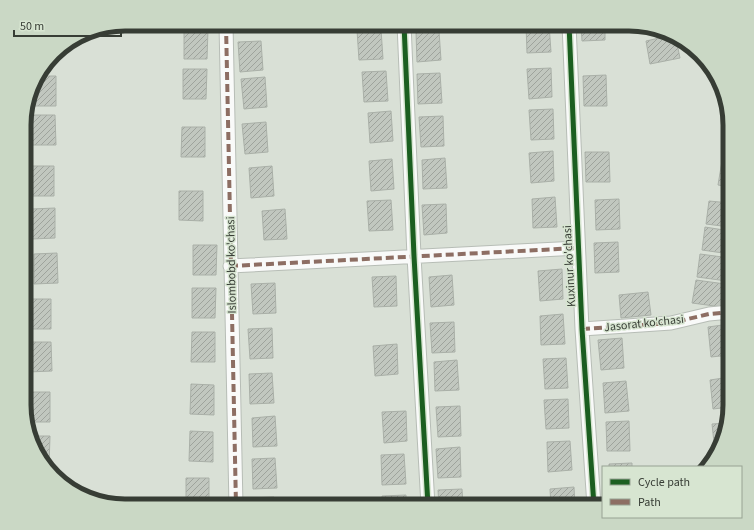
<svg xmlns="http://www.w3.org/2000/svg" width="754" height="530" viewBox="0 0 754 530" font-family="'Source Sans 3',sans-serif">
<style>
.building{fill:url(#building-hatch);stroke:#aab0a8}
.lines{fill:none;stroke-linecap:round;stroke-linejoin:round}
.street-casing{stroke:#b7bdb6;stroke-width:15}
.street{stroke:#f9faf9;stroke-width:13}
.quiet{stroke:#8d6e63;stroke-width:4;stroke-dasharray:8 4;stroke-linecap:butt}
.cycleway-casing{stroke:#d7e5d1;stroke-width:8}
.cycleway{stroke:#1b5e20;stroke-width:5}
.labels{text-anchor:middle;stroke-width:3;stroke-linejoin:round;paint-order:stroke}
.street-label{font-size:12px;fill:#373d35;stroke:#d7e5d1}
.rim{fill:none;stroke:#373d35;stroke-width:5}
</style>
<defs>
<pattern id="building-hatch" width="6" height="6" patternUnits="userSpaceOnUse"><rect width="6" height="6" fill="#c1c7bf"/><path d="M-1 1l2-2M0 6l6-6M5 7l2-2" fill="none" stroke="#9ea39c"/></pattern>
</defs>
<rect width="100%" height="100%" fill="#d9e0d6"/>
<path class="building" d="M526,24h23l2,28 -24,1z
M581,24h24v16l-23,1z
M184,29h24l-1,30h-23z
M381,29l2,30 -24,1 -2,-30z
M439,31l2,29 -24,2 -1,-30z
M668,36l8,3 4,19 -30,6 -4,-23z
M261,41l2,29 -23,2 -2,-30z
M55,53v10h-9z
M551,68l1,29 -23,2 -2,-30z
M183,69h24l-1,30h-23z
M386,71l2,30 -24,1 -2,-30z
M440,73l2,30 -24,1 -1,-30z
M606,75l1,31h-23l-1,-30z
M37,76h19v30h-23l-1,-17z
M265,77l2,30 -23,2 -3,-30z
M553,109l1,30 -23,1 -2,-30z
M391,111l2,30 -23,2 -2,-30z
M32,115h23l1,30h-24z
M443,116l1,30 -23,1 -2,-30z
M266,122l2,30 -23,2 -3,-30z
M182,127h23v30h-24z
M553,151l1,30 -23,2 -2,-30z
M585,152h24l1,30h-24z
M723,155l7,2v30l-12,-2z
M445,158l2,30 -24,1 -1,-29z
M392,159l2,30 -23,2 -2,-30z
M31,166h23v30h-23z
M272,166l2,30 -23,2 -2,-30z
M179,191h24v30l-24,-1z
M555,197l2,30 -24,1 -1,-29z
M619,199l1,30 -24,1 -1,-30z
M391,200l2,30 -24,1 -2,-30z
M709,201l21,2v24l-24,-3z
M446,204l1,29 -23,2 -2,-30z
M55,208v30l-23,1v-30z
M285,209l2,30 -23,1 -2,-29z
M705,227l25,4v23l-28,-4z
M618,242l1,30 -24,1 -1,-30z
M193,245h24l-1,30h-23z
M57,253l1,30 -24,1v-30z
M700,254l30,4 -3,23 -30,-4z
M562,269l1,30 -23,2 -2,-30z
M452,275l2,30 -23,2 -2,-30z
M396,276l1,30 -23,1 -2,-30z
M696,280l29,4 -3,23 -30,-4z
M275,283l1,30 -23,1 -2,-30z
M192,288h24l-1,30h-23z
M648,292l3,23 -30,3 -2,-23z
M28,299h23v30h-23z
M563,314l2,30 -24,1 -1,-29z
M454,322l1,30 -23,1 -2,-30z
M730,324v31l-19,2 -3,-30z
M272,328l1,30 -23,1 -2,-30z
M192,332h23v30h-24z
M622,338l2,30 -23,2 -3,-30z
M28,342h23l1,29 -24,1z
M397,344l1,30 -23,2 -2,-30z
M566,358l2,30 -23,1 -2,-30z
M457,360l2,30 -24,1 -1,-29z
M272,373l2,30 -24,1 -1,-30z
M730,377v30l-17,2 -3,-29z
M626,381l3,30 -24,2 -2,-30z
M191,384l23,1v30l-24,-1z
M27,392h23v30h-23z
M568,399l1,29 -23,1 -2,-29z
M460,406l1,30 -23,1 -2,-30z
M406,411l1,30 -23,2 -2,-31z
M275,416l2,30 -24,1 -1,-29z
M629,421l1,30h-23l-1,-29z
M726,423l-11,29 -3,-28z
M190,431l23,1v30l-24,-1z
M31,436h19l-1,30h-3l-9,-11z
M570,441l2,29 -24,2 -1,-30z
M460,447l1,30 -23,1 -2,-29z
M404,454l2,30 -24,1 -1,-30z
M275,458l2,30 -24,1 -1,-30z
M632,463v4h-23v-3z
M186,478h23v28h-23z
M574,487l1,19h-24l-1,-17z
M462,489l1,17h-24l-1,-16z
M406,495v11h-23l-1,-10z
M274,497v9h-23l-1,-8z"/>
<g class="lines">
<g class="street-casing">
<path id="street" d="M226,24l10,482
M404,24l10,232 14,250
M569,24l13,305 12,177
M230,266l348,-18
M582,329l89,-6 38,-9 21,-2"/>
</g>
<use href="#street" class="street"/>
<path class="quiet" d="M226,24l10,482
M230,266l348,-18
M582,329l89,-6 38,-9 21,-2"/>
<g class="cycleway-casing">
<path id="cycleway" d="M404,24l10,232 14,250
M569,24l13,305 12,177"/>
</g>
<use href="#cycleway" class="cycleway"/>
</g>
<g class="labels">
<g class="street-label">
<text transform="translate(231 265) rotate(-91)" y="4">Islombobd ko'chasi</text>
<text transform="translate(569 266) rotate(-93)" y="4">Kuxinur ko'chasi</text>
<text transform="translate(644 323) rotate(-6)" y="4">Jasorat ko'chasi</text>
</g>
</g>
<path d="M0 0H754V530H0ZM125 31H629A94 94 0 0 1 723 125V405A94 94 0 0 1 629 499H125A94 94 0 0 1 31 405V125A94 94 0 0 1 125 31Z" fill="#cad8c5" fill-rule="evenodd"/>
<path class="rim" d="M125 31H629A94 94 0 0 1 723 125V405A94 94 0 0 1 629 499H125A94 94 0 0 1 31 405V125A94 94 0 0 1 125 31Z"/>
<rect x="602" y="466" width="140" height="52" fill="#d7e5d1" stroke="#97a293"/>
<rect x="610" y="479" width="20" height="6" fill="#1b5e20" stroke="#97a293"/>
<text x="638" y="486" font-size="12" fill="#373d35">Cycle path</text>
<rect x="610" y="499" width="20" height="6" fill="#8d6e63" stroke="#97a293"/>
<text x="638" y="506" font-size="12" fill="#373d35">Path</text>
<path d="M14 30v6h107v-6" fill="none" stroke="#373d35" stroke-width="2"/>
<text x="20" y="30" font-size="12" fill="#373d35" stroke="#d7e5d1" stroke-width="3" paint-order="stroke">50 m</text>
</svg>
